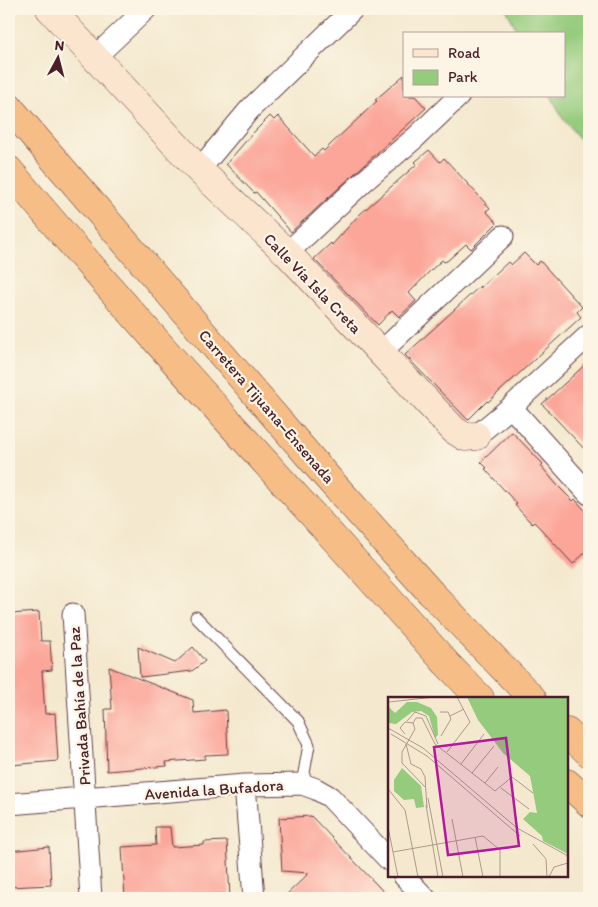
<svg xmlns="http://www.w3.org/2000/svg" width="598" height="907" viewBox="0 0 598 907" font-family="Itim,sans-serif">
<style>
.green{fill:#95cb7d;stroke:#707554}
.building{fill:#fba699}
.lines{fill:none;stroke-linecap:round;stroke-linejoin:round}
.lane-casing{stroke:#643d44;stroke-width:13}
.street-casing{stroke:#643d44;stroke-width:23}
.secondary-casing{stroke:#643d44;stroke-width:29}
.highway-casing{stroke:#643d44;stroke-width:29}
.lane{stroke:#fff;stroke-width:11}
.street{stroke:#fff;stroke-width:21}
.secondary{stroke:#fbe5cf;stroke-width:28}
.highway{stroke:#f6be86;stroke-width:28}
.labels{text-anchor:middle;stroke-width:4.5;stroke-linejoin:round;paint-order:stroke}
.street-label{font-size:16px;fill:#4a1f2b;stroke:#fcf5e5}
.inset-road{fill:none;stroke:#b0988d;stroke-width:1}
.view{fill:#b5179e;fill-opacity:0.15;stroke:#b5179e;stroke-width:2.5}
.inset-edge{fill:none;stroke:#4a1f2b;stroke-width:2.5}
</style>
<rect width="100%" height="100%" fill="#fcf5e5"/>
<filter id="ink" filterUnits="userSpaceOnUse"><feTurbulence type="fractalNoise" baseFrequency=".02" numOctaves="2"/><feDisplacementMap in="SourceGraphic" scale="10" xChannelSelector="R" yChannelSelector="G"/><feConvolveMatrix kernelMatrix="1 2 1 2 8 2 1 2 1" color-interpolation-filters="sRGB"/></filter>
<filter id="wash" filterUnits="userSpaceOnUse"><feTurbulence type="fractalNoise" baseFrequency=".0096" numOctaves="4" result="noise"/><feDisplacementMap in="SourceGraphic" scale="20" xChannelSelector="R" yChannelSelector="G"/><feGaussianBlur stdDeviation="1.12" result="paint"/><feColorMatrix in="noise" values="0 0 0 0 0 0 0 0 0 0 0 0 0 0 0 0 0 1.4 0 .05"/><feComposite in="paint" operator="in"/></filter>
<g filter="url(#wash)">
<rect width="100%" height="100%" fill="#f4e9cf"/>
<path class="green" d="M506,9h83v141l-26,-31 -12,-23h13v-62h-45z"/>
<g id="blocks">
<path class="building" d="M404,75v21h11l11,12 -135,124 -35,-40 -2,1 -28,-29 26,-30 18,-18 4,4 4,-4 36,40 8,-7 2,2 7,-7 46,-43 -2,-1z
M429,150l11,12 4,-4 46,50 -4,3 11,12 -26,26 -5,-5 -19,17 -3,1 -2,-2 -12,11 -21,22 7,8 -17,16 -7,-7 -14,15 -64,-66 17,-16 1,2 27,-30 58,-51 -2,-2z
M524,253l12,12 4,-4 42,46 -5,5 4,5 -93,85 -1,-1 -19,19 -63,-65 75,-69v2l28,-26 3,3z
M589,361v93l-47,-50z
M512,432l31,32 -2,2 16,19 16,16 2,-2 14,16v34l-16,15 -32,-35 -7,-7 -2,2 -17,-19 2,-1 -32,-35 2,-1 -6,-6z
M39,612l2,29h9l2,29 -10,1 3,43 10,-1 3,48 -48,4 -1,-27v-124z
M138,647l37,16 18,-16 12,14 -13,10 -52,6z
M109,667l84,33 1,13 32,-3 2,44 -23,1v4l-39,3 1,4 -60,5 -2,-62h7z
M311,816l67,70 11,12h-106l26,-25 -27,-2 -3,-53z
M155,827h15l2,20 32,-2v-3l23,-1 3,57h-105l-3,-51 34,-2z
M49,847l2,38 -42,2v-36z"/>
</g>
</g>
<g filter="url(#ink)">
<use href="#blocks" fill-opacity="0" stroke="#643d44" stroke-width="1"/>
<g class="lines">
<g class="lane-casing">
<path id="lane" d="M196,617l102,104 11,24 -7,39"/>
</g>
<g class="street-casing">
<path id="street" d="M94,58l52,-49
M199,170l51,-61 103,-100
M287,253l76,-71 52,-44 44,-42
M380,353l123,-117
M511,407l78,87
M476,436l35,-29 78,-72
M73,614l18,284
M245,785l9,113
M9,804l236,-19 57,-1 14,5 14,8 59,63
M404,876l21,22"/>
</g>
<g class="secondary-casing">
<path id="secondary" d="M50,9l149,161 88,83 167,177 11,7 11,-1"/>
</g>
<g class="highway-casing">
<path id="highway" d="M9,107l317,369 105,117 101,105
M9,170c141,169 291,329 437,493l34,35
M567,732l22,21
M567,783l22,20"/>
</g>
<use href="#lane" class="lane"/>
<use href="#street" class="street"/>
<use href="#secondary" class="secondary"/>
<use href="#highway" class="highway"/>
</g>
</g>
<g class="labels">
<g class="street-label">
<text transform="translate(313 283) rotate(46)" y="6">Calle Vía Isla Creta</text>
<text transform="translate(267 406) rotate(49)" y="6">Carretera Tijuana–Ensenada</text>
<text transform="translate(79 706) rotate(-94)" y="6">Privada Bahía de la Paz</text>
<text transform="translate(214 789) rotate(-4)" y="6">Avenida la Bufadora</text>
</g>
</g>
<g transform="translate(388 697)">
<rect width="180" height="180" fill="#f4e9cf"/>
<path d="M79,0h101v157l-25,-13 -1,-5 -19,-17 7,-7 7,1 -7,-37 -27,-23 -25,-33zM19,5h10l14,6 6,9 1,18 -3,3 -6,-22 -8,-5 -9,1 -16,12 -8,-1v-17l7,7zM14,71l19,18 3,21 -8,1 -2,-9 -10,1 -10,-9v-11z" fill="#95cb7d"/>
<path class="inset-road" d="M1,5l46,-5M52,15h8l3,7 -10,17M62,19l14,-7M19,24l8,-9 11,4 12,28M17,25l8,1 2,6 -13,23v11l23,24M17,25l-5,6 5,6M25,26l3,-5h6l13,26 60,47 17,-14 21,16M0,31l35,20 94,80 51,28M3,37l36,22 93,80M18,47l5,20 10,5 4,8 2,31M59,55l23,-30 -13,-25M73,67l23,-30M84,76l22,-27M97,86l13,-16M113,91l28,21M0,92l17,21 13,67M40,101l15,79M38,108l12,72M64,122l11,58M0,130l10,50M87,140l8,40M145,147l13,15 1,18M5,155l90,-16 17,14v27M161,180l5,-10 14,-4"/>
<path class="view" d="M118,41l13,108 -71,9 -14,-108z"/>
<rect width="180" height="180" class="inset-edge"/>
</g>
<rect width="598" height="907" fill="none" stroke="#fcf5e5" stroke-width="30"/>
<rect x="403" y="32" width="162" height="65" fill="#fcf5e5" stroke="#b59f9b"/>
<rect x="413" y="49" width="25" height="8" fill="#fbe5cf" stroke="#b59f9b"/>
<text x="448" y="58" font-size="15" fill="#4a1f2b">Road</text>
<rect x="413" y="70" width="25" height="15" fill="#95cb7d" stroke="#b59f9b"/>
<text x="448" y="82" font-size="15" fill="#4a1f2b">Park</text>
<g transform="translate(58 58) rotate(7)" stroke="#fcf5e5" stroke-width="4" paint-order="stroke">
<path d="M0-4L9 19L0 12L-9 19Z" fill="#4a1f2b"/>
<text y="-8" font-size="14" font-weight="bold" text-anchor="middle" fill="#4a1f2b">N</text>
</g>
</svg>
